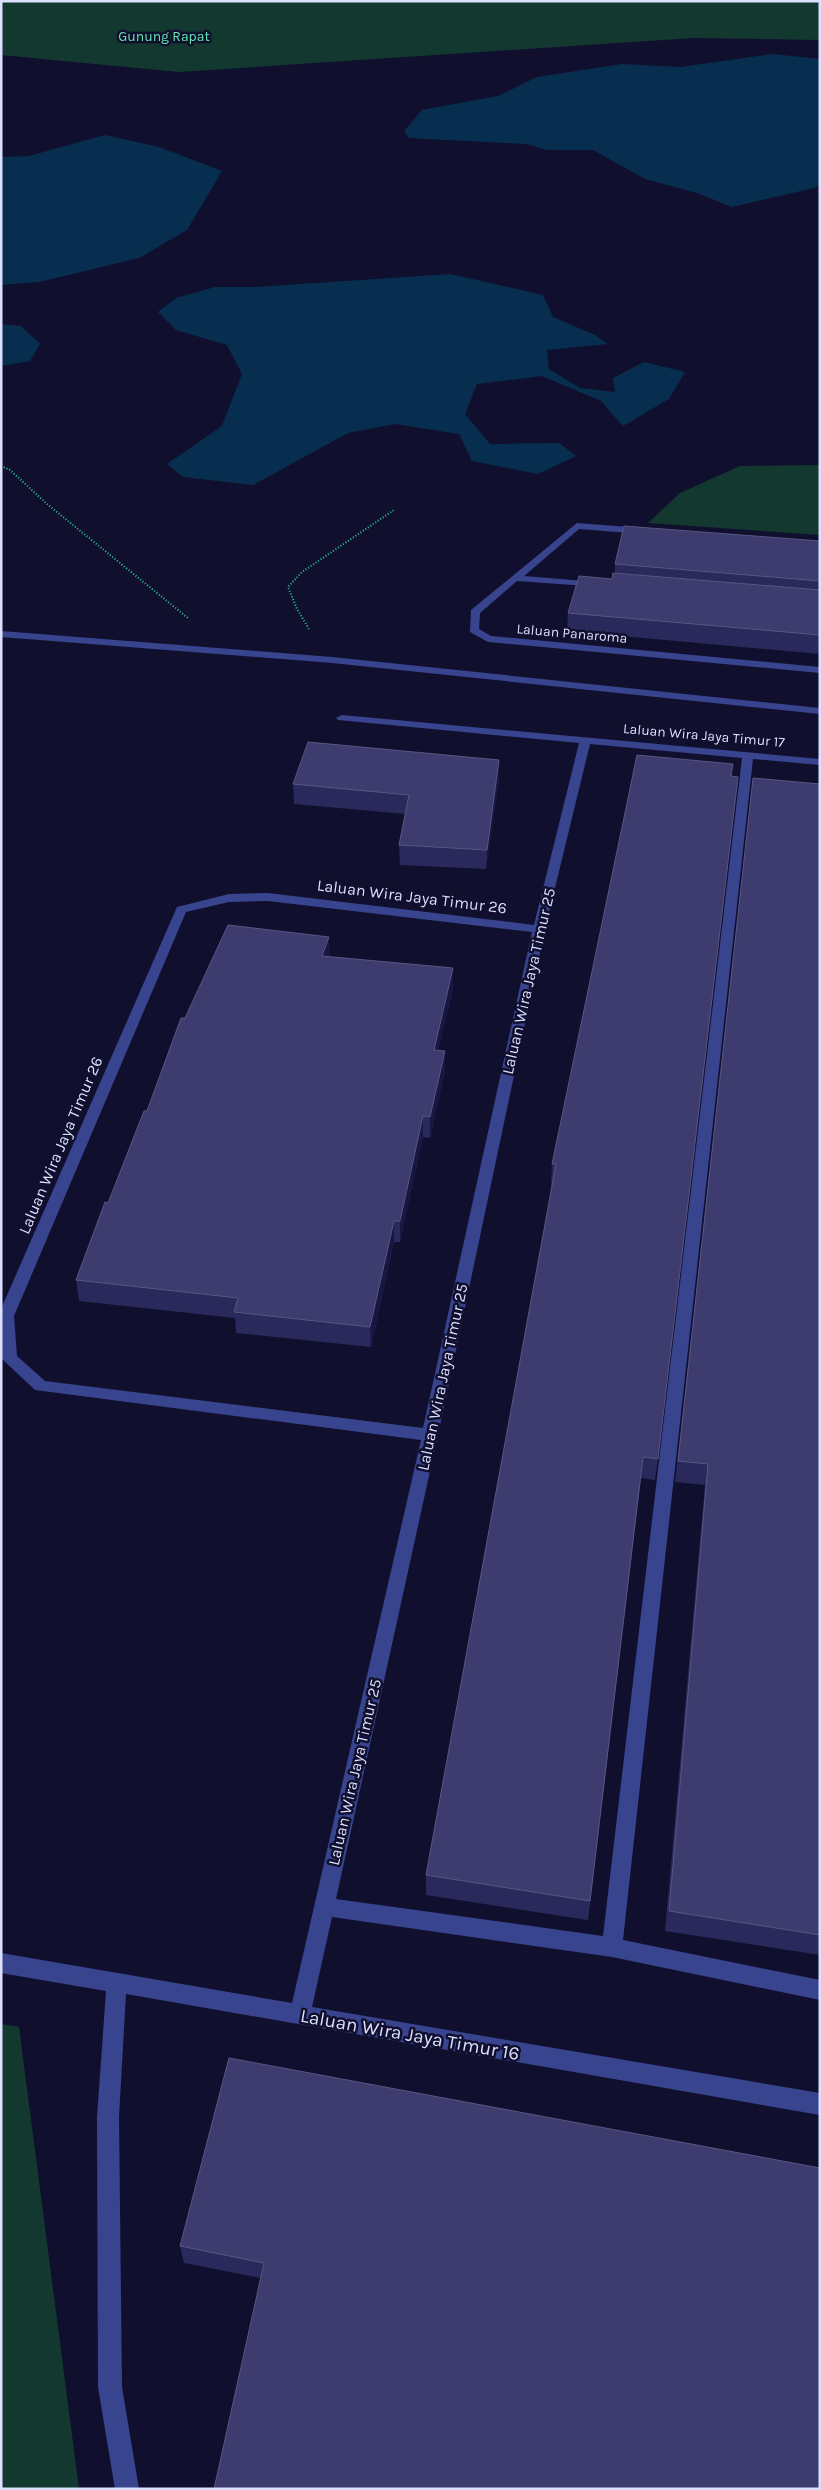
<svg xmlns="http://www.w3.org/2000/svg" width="821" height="2490" viewBox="0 0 821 2490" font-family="Karla,sans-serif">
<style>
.green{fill:#133830}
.water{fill:#082e4f}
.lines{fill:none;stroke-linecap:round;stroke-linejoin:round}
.path{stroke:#2ac5a2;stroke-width:2;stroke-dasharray:1 2;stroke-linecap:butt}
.minor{fill:#39448f;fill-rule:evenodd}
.wall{fill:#2a295c}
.shaded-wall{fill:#181742}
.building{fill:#3e3c6e;stroke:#575684}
.labels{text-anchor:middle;stroke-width:5;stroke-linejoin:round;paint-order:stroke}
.far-park-label{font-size:14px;fill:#61e7af;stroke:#10102e}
.far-street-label{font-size:14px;fill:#dddfff;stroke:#10102e}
.street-label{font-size:16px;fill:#dddfff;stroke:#10102e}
.near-street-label{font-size:19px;fill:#dddfff;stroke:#10102e}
</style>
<rect width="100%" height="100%" fill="#10102e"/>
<path class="green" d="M1,1h819v39l-127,-2 -514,34 -178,-17z
M820,465v70l-172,-12 32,-30 60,-27z
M1,2024l18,3 60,462h-78z"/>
<path class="water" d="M772,54l48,5v125l-6,4 -82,19 -35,-14 -52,-14 -52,-29h-47l-19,-6 -118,-6 -5,-7 18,-21 76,-14 39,-19 85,-13 58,3z
M105,135l54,12 63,24 -35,59 -48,28 -100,24 -38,3v-128l28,-1z
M450,274l93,21 10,22 42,18 13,9 -61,6 2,19 31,19 35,4 -2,-14 31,-16 41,10 -16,27 -46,27 -22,-25 -59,-25 -65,8 -12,30 25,30 69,-1 17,13 -38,18 -66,-13 -13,-27 -64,-10 -47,9 -95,52 -70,-8 -16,-13 55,-38 20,-52 -15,-29 -51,-15 -18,-18 18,-14 39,-11h41z
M1,324l20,2 19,18 -10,17 -29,5z"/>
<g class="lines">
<path class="path" d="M1,466l9,4 37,34 141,114
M309,629l-12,-20 -9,-22 14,-15 92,-62"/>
<path class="minor" d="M577,523l65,5 5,3 -5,3 -63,-5 -55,47 73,6 4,1v4l-84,-6 -37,32 -1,16 12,7 329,31v6l-332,-31 -18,-10 1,-22z
M1,631l331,26 488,51v6l-488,-51 -331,-26z
M342,715l478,44v6l-67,-6 -130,1181 197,40v20l-208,-43 -280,-40 -20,90 508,86v22l-694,-121 -7,123 3,270 17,102h-24l-17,-102 -1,-270 9,-126 -105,-18v-20l291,50 129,-563 -386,-50 -34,-32v-49l176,-402 52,-13 39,-1 266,32 45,-182 -241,-23 -2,-2zM590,744l152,14 -139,1178 -267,-37 102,-464 107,-506zM268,901l264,31 -109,496 -378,-47 -28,-25 -3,-40 172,-404 43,-10z"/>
</g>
<path class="wall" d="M820,541v113l-253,-23 1,-18 44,-34 3,-6v-9z
M732,776l-74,683 -3,21 -14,-2 -53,442 -162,-25v-20l126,-690h-1l1,-21z
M753,778l67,6v1171l-155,-24 40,-446 -30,-3z
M499,779l-13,90 -86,-4 -1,-20 6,-31 -111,-10 -1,-20z
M330,957l123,11v21l-15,61 7,21 -15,67 -7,-1 -23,105h-6l-23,105 -135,-14 -1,-15 -156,-17 -3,-21 71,-169 38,-93z
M820,2168l-559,110 -77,-15 -4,-17z"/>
<path class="shaded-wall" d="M499,760v19l-13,90 1,-19z
M329,937l1,20 -8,-1z
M453,968v21l-19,81v-20z
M445,1051v20l-15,67v-21z
M423,1116v21l-23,105v-21z
M394,1221v21l-23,105 -1,-20z"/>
<path class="building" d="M624,526l196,15v40l-205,-17z
M613,573l207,17v45l-252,-22 11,-37 33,3z
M308,742l191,18 -12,90 -88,-5 10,-50 -116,-11z
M637,755l96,9 -2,12 7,1 -80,682 -15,-2 -53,444 -164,-26 130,-711h-4z
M753,778l67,6v1151l-151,-24 39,-447 -30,-3z
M228,925l101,12 -7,19 131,12 -19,82 11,1 -15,66 -7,-1 -23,105h-6l-24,106 -136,-15 4,-14 -162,-18 29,-78 3,1 36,-92h3l34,-93h4z
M229,2058l591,110v321h-606l50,-226 -84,-17z"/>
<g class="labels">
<g class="far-park-label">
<text x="164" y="41">Gunung Rapat</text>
</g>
<g class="far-street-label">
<text transform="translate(572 633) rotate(5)" y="5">Laluan Panaroma</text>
<text transform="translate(704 735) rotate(5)" y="5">Laluan Wira Jaya Timur 17</text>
</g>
<g class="street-label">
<text transform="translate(412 896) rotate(7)" y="6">Laluan Wira Jaya Timur 26</text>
<text transform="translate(528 981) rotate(-77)" y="6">Laluan Wira Jaya Timur 25</text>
<text transform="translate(60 1145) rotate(-67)" y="6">Laluan Wira Jaya Timur 26</text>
<text transform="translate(442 1377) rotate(-78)" y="6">Laluan Wira Jaya Timur 25</text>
<text transform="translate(354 1772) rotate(-77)" y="6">Laluan Wira Jaya Timur 25</text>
</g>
<g class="near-street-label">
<text transform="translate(410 2034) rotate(10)" y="7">Laluan Wira Jaya Timur 16</text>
</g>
</g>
<rect width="821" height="2490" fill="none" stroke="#dddfff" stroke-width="5"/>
</svg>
